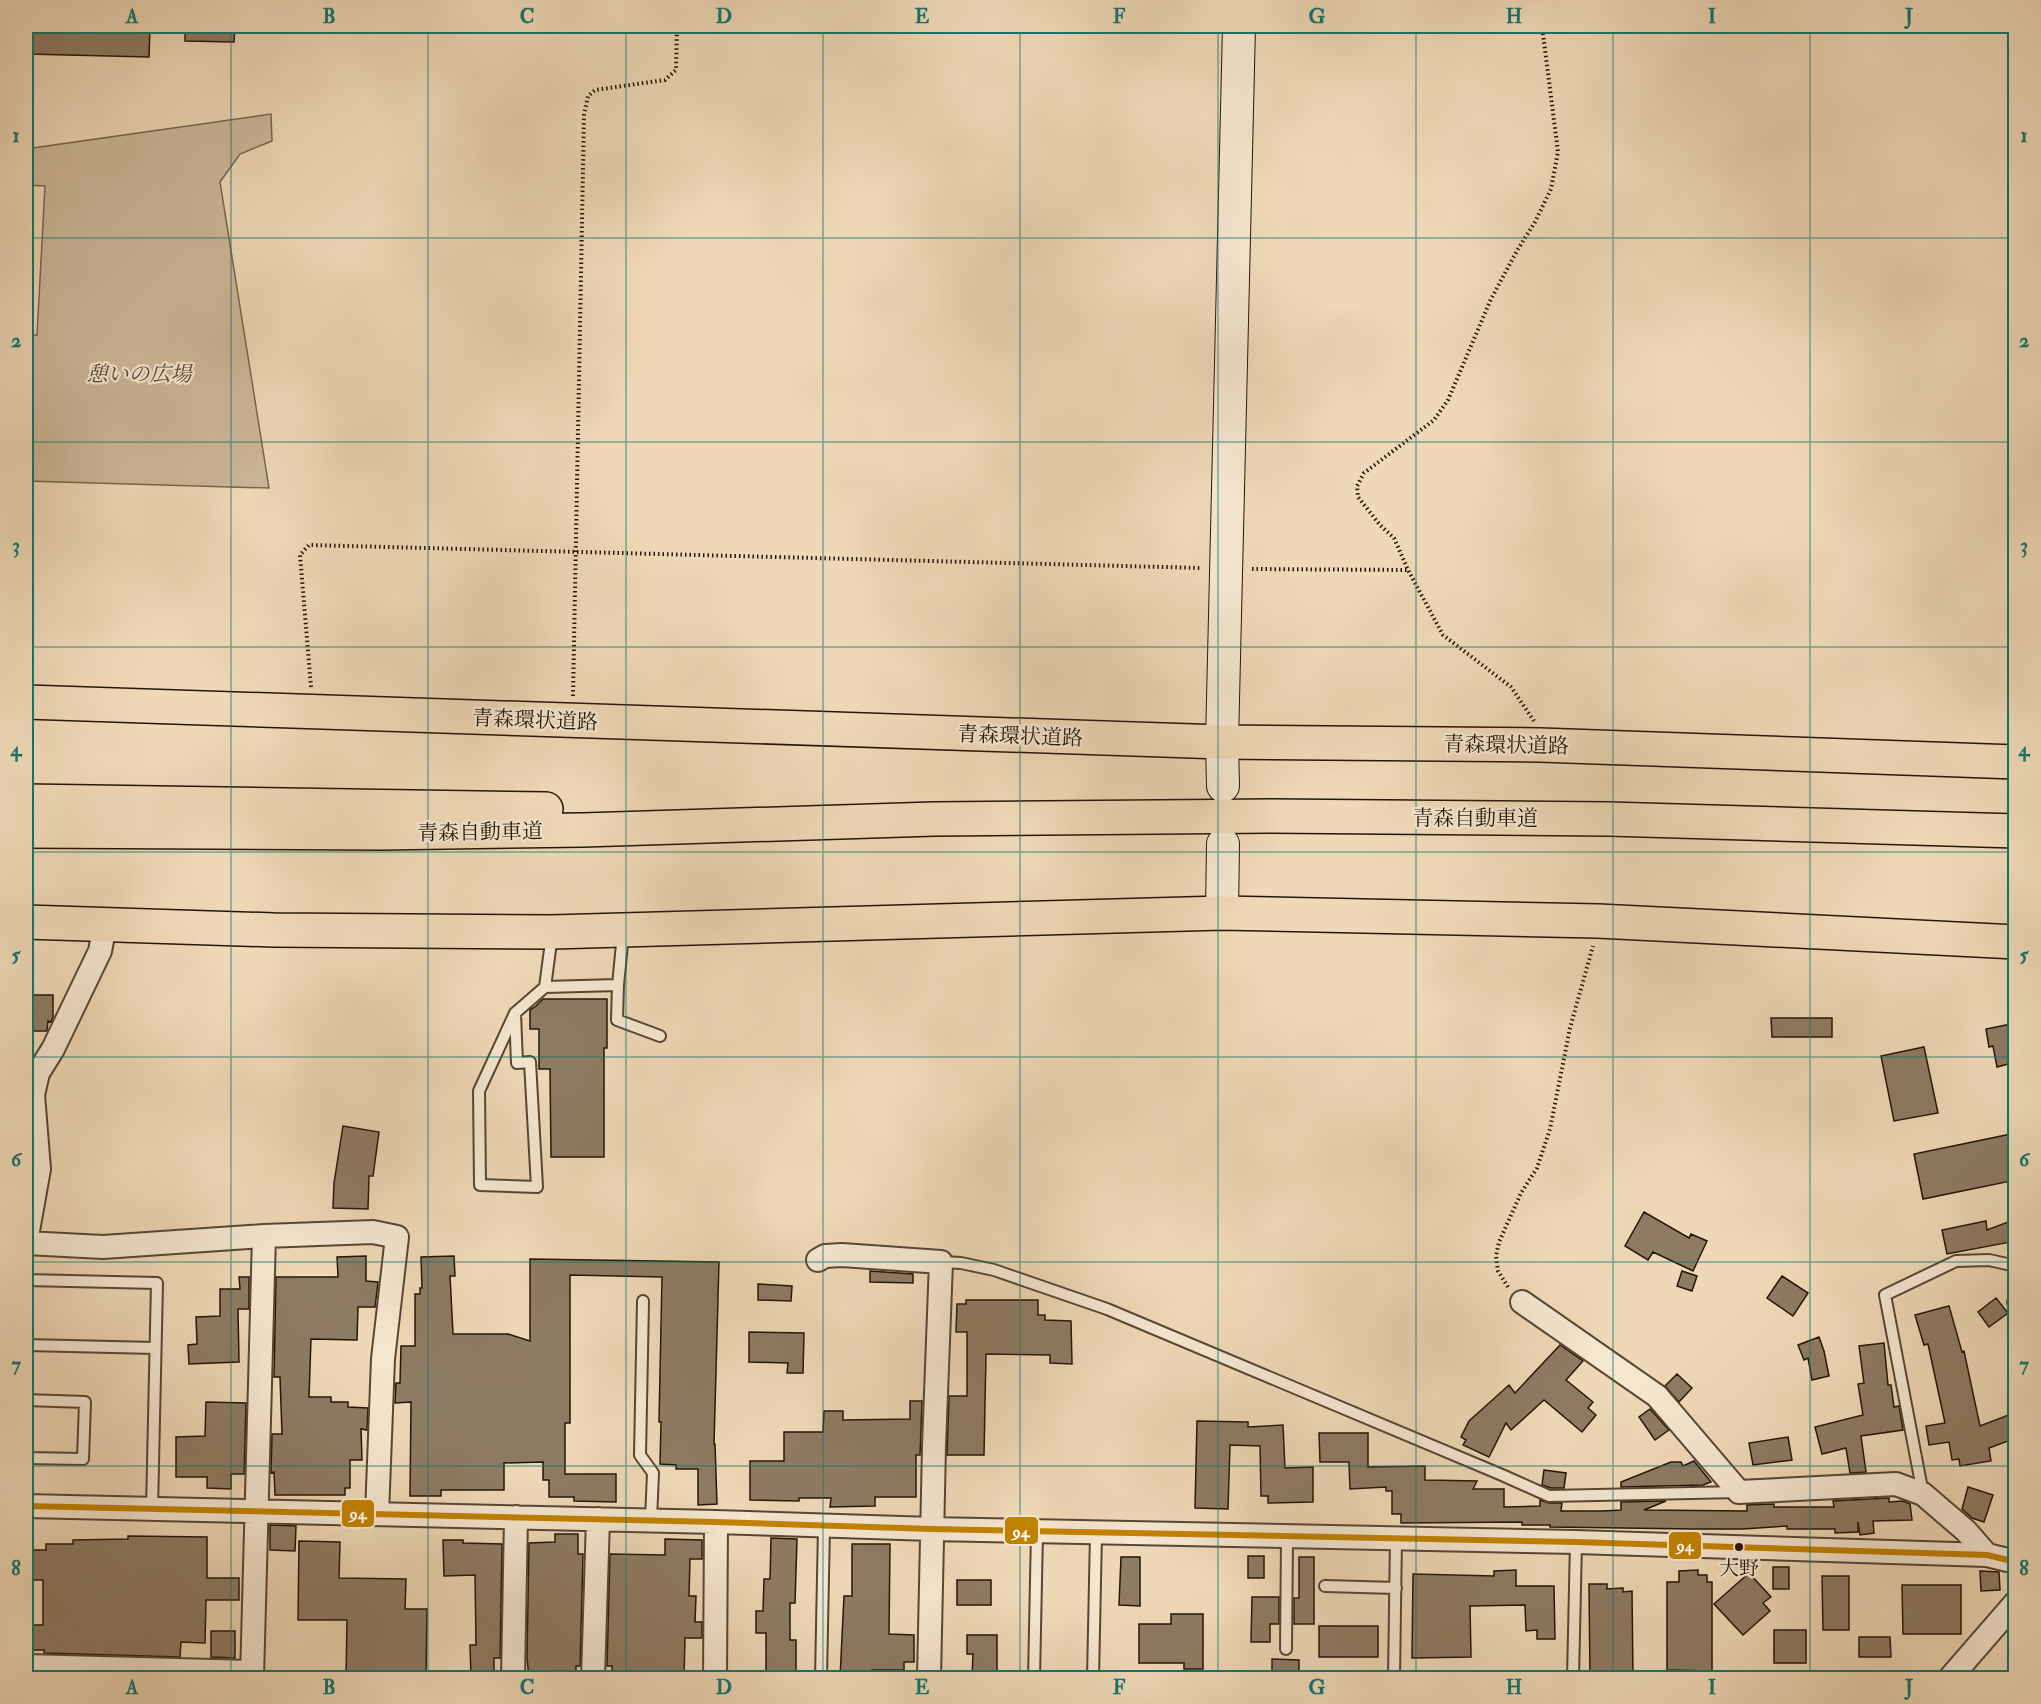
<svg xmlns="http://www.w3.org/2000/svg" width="2041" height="1704" viewBox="0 0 2041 1704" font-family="'IM FELL Double Pica','Noto Serif JP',serif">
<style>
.green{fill:#ccb799;stroke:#786650;stroke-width:1.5}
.building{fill:#8e7b63;stroke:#241607;stroke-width:1.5}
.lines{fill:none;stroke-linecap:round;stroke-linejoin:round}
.lane-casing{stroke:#574633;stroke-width:14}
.street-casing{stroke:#574633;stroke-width:26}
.secondary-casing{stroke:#241607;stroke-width:34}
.highway-casing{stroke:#241607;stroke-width:36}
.path{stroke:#241607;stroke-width:4;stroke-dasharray:1.5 3;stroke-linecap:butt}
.lane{stroke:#f5e6d0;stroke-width:10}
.street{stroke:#f5e6d0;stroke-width:22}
.secondary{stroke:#f5e6d0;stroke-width:32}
.highway{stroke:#efd8b7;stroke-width:33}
.bus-1-casing{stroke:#f5e6d0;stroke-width:10}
.bus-1{stroke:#c28202;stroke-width:6}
.grid{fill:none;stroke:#0f766e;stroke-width:1.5;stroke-opacity:0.55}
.bus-dot{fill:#241607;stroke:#f5e6d0;stroke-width:2}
.labels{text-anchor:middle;stroke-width:4.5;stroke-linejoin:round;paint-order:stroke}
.bus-label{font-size:20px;fill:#241607;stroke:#f5e6d0}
.park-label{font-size:21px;font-style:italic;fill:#564633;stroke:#f5e6d0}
.street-label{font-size:21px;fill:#241607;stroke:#f5e6d0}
.line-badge{stroke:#f5e6d0;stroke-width:2}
.badge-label{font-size:16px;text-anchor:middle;font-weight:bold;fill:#fff}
.neatline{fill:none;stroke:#0f766e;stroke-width:2}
.grid-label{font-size:20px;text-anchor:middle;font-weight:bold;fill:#0f766e}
</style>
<rect width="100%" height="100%" fill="#efd8b7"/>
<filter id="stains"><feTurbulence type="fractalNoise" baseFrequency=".00333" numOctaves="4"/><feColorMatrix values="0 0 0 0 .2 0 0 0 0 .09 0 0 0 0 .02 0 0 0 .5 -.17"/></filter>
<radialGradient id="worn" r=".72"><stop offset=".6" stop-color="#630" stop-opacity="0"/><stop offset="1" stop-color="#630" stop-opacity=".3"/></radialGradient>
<path class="green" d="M271,114l1,27 -32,13 -20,28 49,306 -243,-7v-146h11l8,-149 -19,-1v-36z"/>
<path class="building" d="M28,26h122l-1,31 -122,-3z
M185,26h50l-1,16 -49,-1z
M26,995h27v22l-2,5 -3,-1 -1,10h-21z
M543,999h64v49h-3v109h-53l-1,-88h-11v-40h-9v-19l6,-4z
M1771,1018h61v19h-60z
M2016,1023v39l-19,5 -4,-21 -4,1 -3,-18z
M1924,1047l14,66 -44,8 -13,-65z
M343,1126l36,6 -6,44h-4l-1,33 -35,-1 1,-25z
M2016,1133v47l-93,19 -9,-45z
M1644,1212l45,26 2,-4 16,7 -14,30 -40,-19 -5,8 -23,-14z
M2016,1219v22l-69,13 -5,-24 44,-9 1,9z
M366,1256v25l12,1 -3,25h-17l-1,33 -46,-1 -2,58h22v5h17v5l20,1 -1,22 -6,-1 1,31h-12v28h-5v7h-70l-1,-23 -3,1 1,-39h10l-2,-57h-6l2,-100h62l-1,-20z
M454,1256l1,20h-5l3,58h55l22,7v-82l189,3 -5,182h1l2,60 -19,1v-36h-22v-4l-16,-1 1,-42h-2l3,-145 -92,-2v148h-5v51h51v28l-42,-1v-4h-25v-17h-6v-18l-39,1v27h-63v6h-31l1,-94 -16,1 1,-20h4l1,-37h14v-52h5v-6h2l-1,-31z
M870,1271l43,3v9l-43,-1z
M1682,1271l15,5 -5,15 -15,-5z
M1782,1276l26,17 -15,23 -26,-18z
M239,1277h10v32h-11l1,53 -50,2 -1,-19 9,-1 -1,-27 24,-1v-27h20z
M758,1284l34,2 -1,15 -33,-1z
M1996,1298l12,15 -19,14 -11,-15z
M966,1300h72v15h7v5l26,1 1,43 -22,-1v-8l-64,-1 -2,101h-37l2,-59h18v-64h-11l1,-28h9z
M1949,1306l13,46 2,-1 16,75 36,-14v26l-27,10 2,13 -31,5 -1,-7 -7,1 -3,-18 -20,3 -3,-19 19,-3 -17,-79 -4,1 -9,-30z
M749,1332l55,1 -1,40h-16l1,-10 -39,-1z
M1819,1337l5,14 5,25 -17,4 -4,-22 -4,2 -6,-15z
M1884,1343l4,42h3l3,22 5,-1 4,24 -42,6 5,36 -16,1 -4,-25 -24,6 -7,-27 48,-12 -5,-31 6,-1 -5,-37z
M1560,1345l23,16 -17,19 27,22 -5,6 8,7 -14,17 -38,-32 -33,30 -5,-7 -17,34 -26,-12 3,-5 -5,-3 8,-16 40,-36 6,8z
M1677,1374l15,14 -13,14 -14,-16z
M910,1401h12l-2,54h-4v42h-41v9l-45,1 1,-9h-32v3l-49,-1v-39h34v-29h39l1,-21h19v9l67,-1z
M206,1402l40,1 -2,71h-13v15l-24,-1v-11h-31v-40l29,-1z
M1650,1409l19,21 -14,10 -16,-23z
M1197,1421l51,1v5l35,-2 2,43 28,-1v35l-45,1v-7h-7l-1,-50 -30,-1 -2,64 -33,-1z
M1319,1433h49v34l57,-1v14l52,1 -4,8h31v18l36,-1v-6l9,3h13l-1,8h41l19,-1v-8l45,-1 -22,9 103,1v-6l27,-1v3h60l-1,-6 56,-3v4l14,-1 7,3 2,16 -39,1 1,12 -14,2 -2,-13v10l-23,1v-4h-48v-3l-44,3h-48l-145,-2v-2h-28v-3l-121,1v-9h-9v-23h-6v-4l-36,2 -1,-27h-29z
M1788,1437l4,23 -39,5 -4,-22z
M1694,1461l17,21 -8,3 -82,2v-5l50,-20h10l2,4z
M1544,1470l22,3 -2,15h-13l-9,-3z
M1968,1487l25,8 -9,27 -12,-4 -10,-9z
M270,1525l26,1 -1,25 -25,-1z
M555,1534h23v20h5l-3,112h-4v12h-47l-2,-20 2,-115 26,-1z
M128,1536l79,1v41h32v22h-33l-1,43 -24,-1 -1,15 -136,-4v-3h-18v-25h17v-45h-17v-30h20v-6h27v-4l55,-1z
M771,1538l26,1 -2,64h-5v37h6v38h-30v-45h-10v-22h7l1,-32h6z
M665,1539l37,1v19h-12l-1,37h7l-1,26h7v16h-17l-1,40h-72v-12h-5l3,-112 55,1z
M443,1540h20v3l39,1 -2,114h-6v19h-23l-1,-32h6l-1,-70 -31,1z
M299,1541l41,1 -1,36 67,1 -1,30h22l-1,69h-80l1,-58h-49z
M852,1544h38l-1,90 25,1v27h-10v8h-32v8h-32l4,-82h8z
M1248,1556h16v22h-16z
M1121,1557h19v49l-21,-1z
M1299,1557h15v67h-20v-26h5z
M1773,1567h16v22h-16z
M1516,1570v16h38l1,53h-18v-9l-11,1 -1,-26 -55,1 1,51 -59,1 1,-84 81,2v-5z
M1698,1570v5h9v7h5v89l-45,-1v-88h12v-11z
M1980,1571l19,1 1,18 -19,1z
M1749,1573l22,24 -8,6 7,8 -27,24 -29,-31z
M1822,1576h27v54h-26z
M957,1580h34v25h-34z
M1589,1584h18v5l16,-1v4l9,-1 1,87h-43z
M1902,1585h59v49h-58z
M1252,1597h27v27h-9v18h-19z
M1171,1614h32v55h-19v-6h-45v-39h32z
M1319,1626h59v31h-59z
M1774,1630h32v33h-32z
M211,1631h24v27l-24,-1z
M967,1635h30v43h-25l1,-24h-6z
M1859,1637h31l1,20h-32z
M1272,1659l27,1v18h-27z"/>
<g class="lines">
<g class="lane-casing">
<path id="lane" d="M552,935l-7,52 73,-2 5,-51
M618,985l-1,35 43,16
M515,1013l2,50 13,-1 7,125 -57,-2 -1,-94 36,-78 30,-26
M941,1262l20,1 33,7 113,39 395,166 47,21 190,-4
M26,1280l131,3 -5,226
M643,1301l-3,154 13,18 -2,47
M2013,1302l3,-2
M26,1345l129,3
M26,1400l59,2 -2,57 -57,-1
M1923,1494l-38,-199 71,-34 33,-1 27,6
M1325,1586l71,2
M1286,1649l1,-112
M821,1678l3,-152
M1034,1678l3,-146
M1093,1678l3,-145
M1394,1678l2,-140
M1573,1678l3,-136"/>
</g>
<g class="street-casing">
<path id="street" d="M26,1242l13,-73 -6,-74 5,-22 15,-24 47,-98 5,-26
M26,1243l77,4 161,-11 109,-4 24,5 -14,122 -6,155
M818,1260l7,-4 17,-1 99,7 -7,184 -5,232
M1522,1302l135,94 82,96 157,-8 27,10 43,37 21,24
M26,1506l690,16 216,7 644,13 411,13 29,7
M26,1666l226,6
M252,1678l12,-442
M513,1678l3,-161
M593,1678l5,-159
M715,1678l1,-156
M1950,1678l66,-76"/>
</g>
<g class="secondary-casing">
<path id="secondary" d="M1223,786l-1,-44 17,-716
M1222,913l1,-69"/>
</g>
<g class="highway-casing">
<path id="highway" d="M26,702l1196,40 318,3 476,17
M26,801l520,8
M26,831l356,2 201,-3 351,-11 337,-3 338,3 407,12
M26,922l248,8 278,2 670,-19 376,8 418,21"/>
</g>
<path class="path" d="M1252,569l156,1
M311,687l-11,-132 9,-10 893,23
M573,696l11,-581 4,-19 7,-6 70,-10 11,-10 1,-44
M1534,721l-23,-34 -68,-52 -35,-65 -14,-32 -14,-13 -22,-28 -1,-11 7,-13 70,-53 14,-20 43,-101 27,-50 17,-27 16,-33 7,-37 -16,-126
M1508,1287l-10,-16 -2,-15 3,-14 22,-49 16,-25 13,-39 20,-101 23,-82"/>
<use href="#lane" class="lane"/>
<use href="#street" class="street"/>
<use href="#secondary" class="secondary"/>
<use href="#highway" class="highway"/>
<g class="bus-1-casing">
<path id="bus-1" d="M26,1506l690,16 216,7 644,13 411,13 29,7"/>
</g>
<use href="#bus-1" class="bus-1"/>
</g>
<path class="grid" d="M231,26v1652M428,26v1652M626,26v1652M823,26v1652M1020,26v1652M1218,26v1652M1416,26v1652M1613,26v1652M1810,26v1652M26,238h1990M26,442h1990M26,647h1990M26,852h1990M26,1057h1990M26,1262h1990M26,1466h1990"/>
<circle class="bus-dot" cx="1739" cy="1547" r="5"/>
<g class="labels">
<g class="bus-label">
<text x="1739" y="1575">大野</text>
</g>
<g class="park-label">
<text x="139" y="381">憩いの広場</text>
</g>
<g class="street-label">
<text transform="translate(535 720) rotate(2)" y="7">青森環状道路</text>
<text transform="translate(1020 736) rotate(2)" y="7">青森環状道路</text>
<text transform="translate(1506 745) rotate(1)" y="7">青森環状道路</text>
<text x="1475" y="825">青森自動車道</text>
<text transform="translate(480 832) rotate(-1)" y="7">青森自動車道</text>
</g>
</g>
<g class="line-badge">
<rect x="341" y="1499" width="34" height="29" rx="6" fill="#c28202"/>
<rect x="1004" y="1516" width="35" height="29" rx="6" fill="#c28202"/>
<rect x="1668" y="1531" width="34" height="29" rx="6" fill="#c28202"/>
</g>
<g class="badge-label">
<text x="358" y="1519">94</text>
<text x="1021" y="1537">94</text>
<text x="1685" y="1551">94</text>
</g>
<rect width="2041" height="1704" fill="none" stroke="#efd8b7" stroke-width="66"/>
<rect x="33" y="33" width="1975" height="1638" class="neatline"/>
<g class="grid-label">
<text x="132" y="23">A</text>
<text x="329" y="23">B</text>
<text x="527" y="23">C</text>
<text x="724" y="23">D</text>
<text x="922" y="23">E</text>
<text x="1119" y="23">F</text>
<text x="1317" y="23">G</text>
<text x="1514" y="23">H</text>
<text x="1712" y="23">I</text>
<text x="1909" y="23">J</text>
<text x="16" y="142">1</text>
<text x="2024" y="142">1</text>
<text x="16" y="347">2</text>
<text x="2024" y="347">2</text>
<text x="16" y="552">3</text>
<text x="2024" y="552">3</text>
<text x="16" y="756">4</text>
<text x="2024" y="756">4</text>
<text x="16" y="961">5</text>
<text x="2024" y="961">5</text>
<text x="16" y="1166">6</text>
<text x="2024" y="1166">6</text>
<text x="16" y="1371">7</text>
<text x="2024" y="1371">7</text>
<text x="16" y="1575">8</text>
<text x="2024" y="1575">8</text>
<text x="132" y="1694">A</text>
<text x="329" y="1694">B</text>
<text x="527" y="1694">C</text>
<text x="724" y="1694">D</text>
<text x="922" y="1694">E</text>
<text x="1119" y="1694">F</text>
<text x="1317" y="1694">G</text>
<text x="1514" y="1694">H</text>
<text x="1712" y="1694">I</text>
<text x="1909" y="1694">J</text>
</g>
<rect width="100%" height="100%" filter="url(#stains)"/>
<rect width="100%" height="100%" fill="url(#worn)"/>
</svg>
